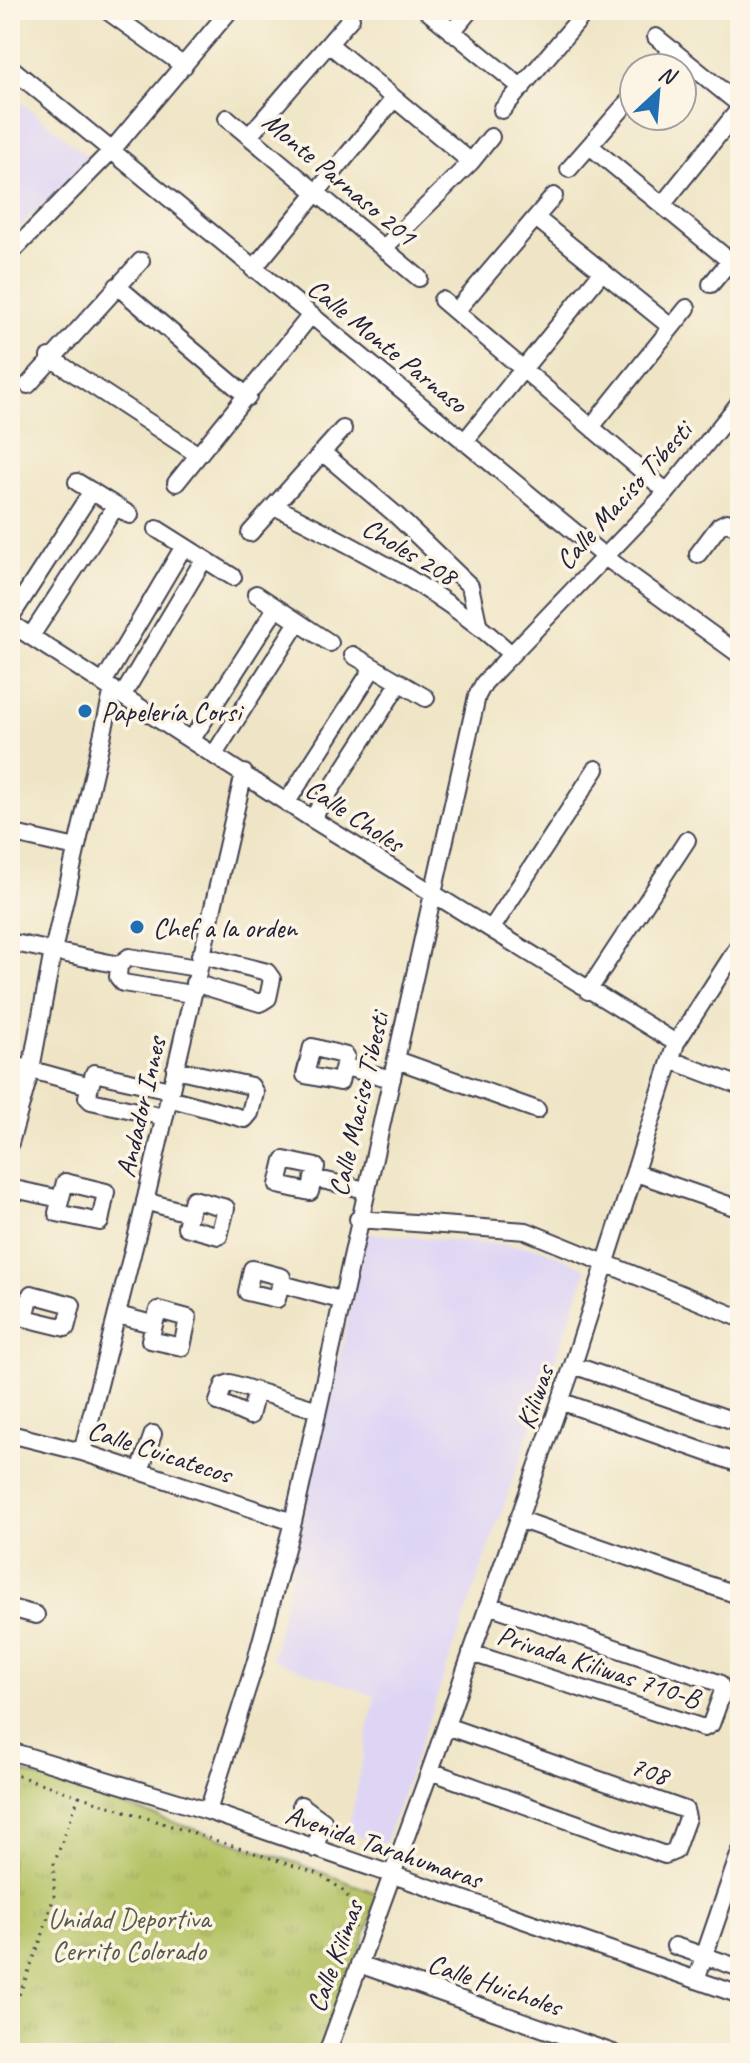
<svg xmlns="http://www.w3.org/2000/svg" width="750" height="2063" viewBox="0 0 750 2063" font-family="Caveat,sans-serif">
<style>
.built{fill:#ded5f5}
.park{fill:url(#park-tufts);stroke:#6b7250;stroke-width:2}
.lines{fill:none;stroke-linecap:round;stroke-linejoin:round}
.minor-casing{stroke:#413f50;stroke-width:20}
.path{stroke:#413f50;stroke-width:3;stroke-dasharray:2 6;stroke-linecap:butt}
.minor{stroke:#fff;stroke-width:16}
.poi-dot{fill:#1f6fb2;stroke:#fcf5e5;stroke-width:3}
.labels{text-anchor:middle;stroke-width:7;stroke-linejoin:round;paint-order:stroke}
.street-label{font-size:28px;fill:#22223b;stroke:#fcf5e5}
.poi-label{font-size:28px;fill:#22223b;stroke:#fcf5e5;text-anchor:start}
.park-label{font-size:28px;fill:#555a49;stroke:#fcf5e5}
</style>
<defs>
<pattern id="park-tufts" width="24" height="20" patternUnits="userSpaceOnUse" patternTransform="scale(2)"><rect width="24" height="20" fill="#b4c264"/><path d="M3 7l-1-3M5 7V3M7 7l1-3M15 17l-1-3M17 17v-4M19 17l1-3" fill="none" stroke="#9aa658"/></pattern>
</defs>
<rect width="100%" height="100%" fill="#fcf5e5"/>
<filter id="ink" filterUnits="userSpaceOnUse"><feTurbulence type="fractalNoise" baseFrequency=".0125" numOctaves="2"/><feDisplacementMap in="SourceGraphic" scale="16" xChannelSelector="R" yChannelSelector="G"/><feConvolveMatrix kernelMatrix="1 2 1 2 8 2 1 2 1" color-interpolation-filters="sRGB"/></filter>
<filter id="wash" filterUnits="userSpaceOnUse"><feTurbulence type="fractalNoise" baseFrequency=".006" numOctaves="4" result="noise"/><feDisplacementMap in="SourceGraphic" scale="32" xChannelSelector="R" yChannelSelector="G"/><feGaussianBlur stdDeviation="1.8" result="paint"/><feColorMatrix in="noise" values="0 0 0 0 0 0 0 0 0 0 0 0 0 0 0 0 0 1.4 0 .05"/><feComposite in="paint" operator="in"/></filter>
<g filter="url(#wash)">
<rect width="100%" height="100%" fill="#efe5c6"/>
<path class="built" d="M10,93l80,65 -80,78z
M367,1233l173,15 47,21 -202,575 -37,-10 27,-138 -103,-37z"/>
<path class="park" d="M10,1768l284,94 85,32 -54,159h-315z"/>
</g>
<g filter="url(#ink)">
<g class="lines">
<g class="minor-casing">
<path id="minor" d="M106,10l78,56
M426,10l96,78
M623,10l3,2
M452,32l18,-22
M656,37l84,68
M329,44l142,118
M10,67l595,490 135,98
M657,68l16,-18
M502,110l85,-100
M227,118l192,160
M249,136l102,-118
M590,146l140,115
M569,169l65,-74
M662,205l78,-97
M536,218l135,109
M384,248l87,-86 20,-25
M10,254l102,-104 118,-140
M253,269l140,-169
M711,284l29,-35
M117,286l131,111
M442,300l225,192
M456,311l98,-115
M49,357l148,97
M28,385l113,-124
M592,426l95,-118
M464,442l138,-170
M322,452l73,62 75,72 8,37
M77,482l53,33
M176,483l135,-168
M274,506c83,42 168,84 237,148
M157,529l76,48
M250,533l93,-104
M698,554l21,-28 8,-4 13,7
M256,594l74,49
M10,618l82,-127
M10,623l302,196 364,224
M31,636l85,-130
M353,655l73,43
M103,683l81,-137
M123,695l81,-136
M192,739l84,-131
M215,753l83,-131
M287,802l86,-134
M312,819l88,-137
M10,833l66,15
M492,928l104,-159
M10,942l109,23
M194,983l66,20 8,-5 4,-19 -5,-7 -67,-17
M588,991l99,-151
M191,994l-68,-11 -5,-6 1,-12 10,-8 68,11
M312,1047l34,9 -6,26 -35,-7z
M397,1060l140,50
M671,1060l69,26
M10,1064l80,22
M345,1067l47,12
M169,1098l76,21 5,-6 5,-20 -4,-7 -76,-17
M164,1117l-73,-16 -4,-4 7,-24 76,17
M10,1143l21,-74 22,-118 60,-262
M284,1160l32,7 -6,25 -32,-7z
M636,1173l104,36
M313,1178l53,12
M65,1182l41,10 -6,30 -43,-9z
M10,1188l50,11
M193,1199l33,9 -7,28 -33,-9z
M145,1201l43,12
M358,1219l168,12 214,87
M252,1269l30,8 -5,22 -30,-7z
M282,1284l58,16
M31,1294l41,11 -6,23 -41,-10z
M158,1310l30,8 -6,29 -32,-7z
M118,1315l34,9
M573,1365l167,58
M256,1392l-6,24 -32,-14 6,-17 6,-2 88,27
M560,1401l180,63
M10,1434l72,18 211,70
M82,1452l60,-237 102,-442
M140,1471l13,-37
M518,1519l217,75
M10,1608l26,7
M471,1653l233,75 7,-4 12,-33 -4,-8 -231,-78
M10,1751l198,60 532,184
M430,1771l235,84 10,-4 12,-33 -2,-8 -239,-84
M301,1805l22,16 -8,28
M208,1811l47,-147 38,-142 184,-826 7,-13 183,-191 73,-90
M675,1946l65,22
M359,1964l254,89
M696,1980l44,-128
M327,2053l103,-282 143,-406 103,-322 64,-99"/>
</g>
<path class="path" d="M10,1773l69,23 -25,68v32l-12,41 -32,81
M79,1796l237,77c24,14 43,24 38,56"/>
<use href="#minor" class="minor"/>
</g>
</g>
<g class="poi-dot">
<circle cx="85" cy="711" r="8"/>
<circle cx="137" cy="927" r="8"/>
</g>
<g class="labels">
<g class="street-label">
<text transform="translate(340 178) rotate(40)" y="10">Monte Parnaso 201</text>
<text transform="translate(388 345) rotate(39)" y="10">Calle Monte Parnaso</text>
<text transform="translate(623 495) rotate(-48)" y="10">Calle Maciso Tibesti</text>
<text transform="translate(410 551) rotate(31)" y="10">Choles 208</text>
<text transform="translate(355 815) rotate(33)" y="10">Calle Choles</text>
<text transform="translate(358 1104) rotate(-77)" y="10">Calle Maciso Tibesti</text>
<text transform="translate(140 1107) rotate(-77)" y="10">Andador Innes</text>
<text transform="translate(534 1397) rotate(-71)" y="10">Kiliwas</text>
<text transform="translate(160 1451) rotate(18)" y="10">Calle Cuicatecos</text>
<text transform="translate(599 1666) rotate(18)" y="10">Privada Kiliwas 710-B</text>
<text transform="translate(650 1770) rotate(19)" y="10">708</text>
<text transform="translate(384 1846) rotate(19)" y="10">Avenida Tarahumaras</text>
<text transform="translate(334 1956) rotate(-70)" y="10">Calle Kilimas</text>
<text transform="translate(495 1984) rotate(19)" y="10">Calle Huicholes</text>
</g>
<g class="poi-label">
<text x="101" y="721">Papelería Corsi</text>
<text x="153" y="937">Chef a la orden</text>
</g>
<g class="park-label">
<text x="129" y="1928">Unidad Deportiva<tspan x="129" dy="32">Cerrito Colorado</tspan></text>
</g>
</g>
<rect width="750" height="2063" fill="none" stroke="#fcf5e5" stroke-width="40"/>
<g transform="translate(658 92) rotate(26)"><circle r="38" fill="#fcf5e5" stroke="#a5a1a1" stroke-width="2"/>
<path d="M0-6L14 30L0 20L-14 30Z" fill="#1f6fb2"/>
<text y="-12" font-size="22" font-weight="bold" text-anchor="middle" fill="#22223b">N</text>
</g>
</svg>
